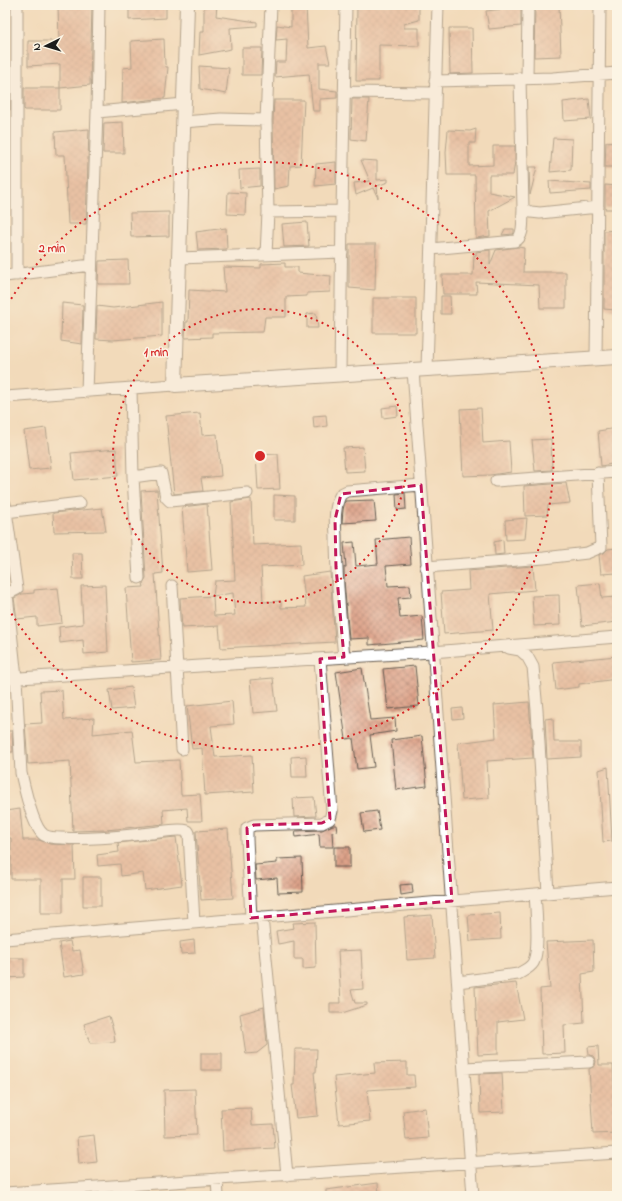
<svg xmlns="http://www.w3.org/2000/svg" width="622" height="1201" viewBox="0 0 622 1201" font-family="'Indie Flower',sans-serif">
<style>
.built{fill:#f3d4be}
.building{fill:url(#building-cross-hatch);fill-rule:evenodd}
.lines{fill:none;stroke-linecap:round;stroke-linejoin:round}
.minor-casing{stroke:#675e53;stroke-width:13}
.tertiary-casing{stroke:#675e53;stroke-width:16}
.minor{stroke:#fff;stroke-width:11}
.tertiary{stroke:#fff;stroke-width:14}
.marked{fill:none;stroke:#c2185b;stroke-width:3;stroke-dasharray:8 5;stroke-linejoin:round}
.ring{fill:none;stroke:#d62828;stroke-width:2;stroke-dasharray:2 4}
.centre{fill:#d62828;stroke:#fcf5e5;stroke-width:2}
.ring-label{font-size:12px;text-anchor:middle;font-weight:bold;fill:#d62828;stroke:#fcf5e5;stroke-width:3;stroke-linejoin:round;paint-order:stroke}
</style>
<defs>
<pattern id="building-cross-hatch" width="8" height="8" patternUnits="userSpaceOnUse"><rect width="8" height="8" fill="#dda289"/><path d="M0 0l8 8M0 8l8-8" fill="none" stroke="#b2836f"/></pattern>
</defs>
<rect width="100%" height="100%" fill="#fcf5e5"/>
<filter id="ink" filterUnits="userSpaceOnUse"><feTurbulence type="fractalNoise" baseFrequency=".025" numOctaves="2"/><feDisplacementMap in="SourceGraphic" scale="8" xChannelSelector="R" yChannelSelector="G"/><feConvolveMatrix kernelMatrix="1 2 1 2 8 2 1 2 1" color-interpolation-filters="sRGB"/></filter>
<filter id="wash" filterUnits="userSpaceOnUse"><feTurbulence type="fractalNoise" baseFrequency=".012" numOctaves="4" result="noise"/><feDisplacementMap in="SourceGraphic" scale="16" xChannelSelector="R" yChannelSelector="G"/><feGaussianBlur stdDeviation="0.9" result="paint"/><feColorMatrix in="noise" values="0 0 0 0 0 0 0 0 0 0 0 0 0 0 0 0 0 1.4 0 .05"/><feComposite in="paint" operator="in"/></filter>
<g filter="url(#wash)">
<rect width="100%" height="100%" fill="#f2daba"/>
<path class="built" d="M617,758v108l-12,1 -7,-107z"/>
<g id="blocks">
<path class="building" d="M58,5h34l-2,80 -30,3v-24l-32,2v-25h31z
M129,5h37v13l-37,2z
M204,5h13l-1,11 41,6v4l-27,2 1,21 -32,6 1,-23h4z
M291,5h15l2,43 18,-2 4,17h-11v26l18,2v7l-17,1v12h-7l-4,-37 -34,3 1,-15h10l1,-23 -11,1 1,-15 14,2z
M357,5h62v15l-15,4v4h15v18l-40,-1v36h-23z
M535,5h24l2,51 -27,1z
M521,7v19l-32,3 -3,-18z
M449,28h23l1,45 -23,1z
M164,39l1,25 1,3h2l-3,31 -43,5 1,-35 9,-1 -1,-26z
M242,48h20l-1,27h-19z
M199,66l30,2 -3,26 -26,-5z
M24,88h36v22h-35l-1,-1z
M5,89h5v21h-5z
M352,99h17l-3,42 -15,-2z
M589,99l2,20 -27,2 -1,-19z
M274,100h30l-3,65 -11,1 -1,20 -15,3 -1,-69z
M123,122l1,31h-21l1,-30z
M89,129l-3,95h-18l-3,-69h-9l-1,-23z
M476,129l-1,14h-6v23l24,-1v-19h22v15l-2,14h-24v17l26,5 -26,14 1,25 -14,2 -1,-63h-28l-1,-23 2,-22 22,1z
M553,138l19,1 -1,31 -21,2z
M617,141v26h-12l1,-25z
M361,160l16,1v19l11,-1v3l-11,4 1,12 -5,-10 -17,7 -2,-12 16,-2z
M336,162v22l-21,2 1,-22z
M529,167h8l-7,28z
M260,169v17l-20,2 -1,-18z
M549,181l42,3v6l-41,3z
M605,185l12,1v23h-12z
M228,192l18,1 -1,22 -18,-1z
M169,212v24l-38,1 -1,-24z
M307,222l2,24 -25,1 -2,-23z
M226,228l1,21 -29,1 -2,-18z
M505,229h9v4l-1,1 -11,1z
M617,230l-2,80 -11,-1v-78z
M349,244h27l-1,46 -26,-2z
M518,247l6,1 -1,24h43v36h-26l-1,-23 -63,-3 1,12h-34l-1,-19h31l1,-20h2v-3l14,-2v15l6,-15z
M128,260l1,24h-31l1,-23z
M285,263v4h13v6l33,3 -1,16 -23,1v3l-21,1v20h-21l-2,15 -51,1v4l-27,1 1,-16h2l1,-32 36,2 -2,-25 38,1v-4z
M441,296h9l1,18h-10z
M373,298h43v35h-43z
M162,302v34l-49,4 -17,-1 1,-33 16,2z
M62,303l21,2 -1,39 -21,-3z
M316,313l2,15h-11v-14z
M397,406l1,10 -15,2 -1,-10z
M481,408l2,35 26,-2 2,31 -21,3 -27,1 -3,-67z
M200,413l2,22 15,-1 4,42 -20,2 2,13 -29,3 -8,-78z
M326,415l1,11 -13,2 -1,-12z
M46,428l5,40 -22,2 -5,-39z
M617,428v35l-16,3 -3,-35z
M551,439l1,31 -17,1 -3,-31z
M363,447l2,24 -20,1 -2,-24z
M116,449l2,27 -44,4 -3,-27z
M278,454l2,35 -22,1 -2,-35z
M566,483l4,20 -22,2 -1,10 -22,1 -1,-30z
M157,490l6,83 -8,1 6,86 -30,2 -5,-74 18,-1 -1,-4 3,-5 -5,-87z
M405,493l1,16 -9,1 -1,-16z
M274,495l21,1v24h-21z
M251,499l2,46 48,-2 1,22 -41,2 2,35 18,-1v7l25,-1 -4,-31 28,-4 5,70 -114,6 -2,-22 -37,2 -2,-30 33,-2 2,-15 20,-1 -4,-78zM233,593l2,22 -21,1 -1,-20z
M374,500l2,21 -34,2 1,-13 2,-9z
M207,504l5,66 -25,2 -5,-65z
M102,508l4,23 -52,1 -1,-19z
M527,518l-2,21 -19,1 -1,-20z
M409,537l2,27 -25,2 2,20 22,-1 1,12 -13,1 2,20 22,-2 2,24 -55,5v-7l-20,1 -5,-58v-14h2l-2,-24 10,-1 2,24 22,-2 -2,-24z
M503,540l1,14 -9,1 -1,-13z
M617,548v25l-16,1 -2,-19 5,-2 4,-4z
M72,553h10l1,26h-10z
M533,566l2,24 -45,4 3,36 -49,4 -3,-42 28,-2 -1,-19z
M600,583l2,15 15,-1v25l-35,4 -4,-41z
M105,585l3,67 -24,2 -1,-14 -23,3 -1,-16 24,-3 -2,-38z
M58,588l4,35 -25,3v-9l-20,2 -3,-21 8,-4 12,-1v-3z
M559,595l1,30 -26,1 -2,-30z
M617,656v23l-38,5v3l-23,3 -3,-28z
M415,666l4,40 -31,3 -5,-40z
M362,668l8,52 25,-2 1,13 -26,4 4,32 -17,2 -4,-31 -7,1 -10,-67z
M273,678l4,33 -24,2 -3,-33z
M131,687l3,21 -22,2 -3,-20z
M62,690l2,30 30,-2 -1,16 39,-4 4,32 43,-2 2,35 19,-1 2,27h-14l-1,-13 -24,2 1,14 -58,6 -33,1 -3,-70 -42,3 -3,-40 17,-1 -2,-32z
M232,701l2,23 -23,2 4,31 37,-2 2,37 -49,3 -3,-47 -10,1 -5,-43z
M529,702l4,56 -46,3 2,37 -27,2 -4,-57 38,-5 -2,-33z
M462,708l1,10 -10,1 -1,-10z
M553,718l1,24h27v15l-34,2 -2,-40z
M5,731h7l1,21h-8z
M422,736l5,50 -31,4 -5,-50z
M306,756l1,21h-15l-1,-20z
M608,767l4,74 -9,1 -4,-72z
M314,797l2,19 -22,1 -1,-19z
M20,809l3,31h16l11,4 24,1 1,34h-12v34h-22v-34h-30v-41h-6v-27z
M377,811l3,19 -16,2 -3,-19z
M333,825h3l1,6 -5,1 1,15h-13l-1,-13 -23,3 -1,-6 27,-1z
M228,829l5,69 -32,2 -5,-69z
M176,837l6,48 -37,5 -2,-17 -22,3 -1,-12 -22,2 -1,-11 22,-3 -1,-9z
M334,847h16v20h-16z
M302,858l1,34 -25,1 -1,-15 -21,2 -1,-15 22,-2v-4z
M83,877h18v29h-18z
M412,884l1,9 -12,2 -1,-10z
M500,913l1,26 -31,2 -2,-26z
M432,915l3,43 -28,2 -3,-43z
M315,922l1,46 -13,1v-10h-9v-18l-16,3 -2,-13 18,-3 -1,-5z
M194,940l1,13 -14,1 -1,-12z
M593,940l1,32 -12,2 2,49 -20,2 1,28 -23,1 -2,-65 10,-1 -4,-46z
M70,941l2,10 8,-1 4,24 -20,3 -5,-34z
M361,950l2,39 -12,1 4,13h12v2l-25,8h-12v-10h11l-3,-52z
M5,958h19v19l-19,1z
M516,983l7,36 -25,3v32l-20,1 -3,-68z
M264,1007l3,38 -10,8 -11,1 -6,-40z
M109,1016l5,17 1,9 -25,1 -6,-19z
M598,1046l1,19h14l4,68 -24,1 -4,-65 6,-3 1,-5 -3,-5 -4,-1 -1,-8z
M295,1049h22l-1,23h-2l4,44 -22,2 -4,-33h2z
M201,1053h21v17h-21z
M407,1062v13h7l1,12 -48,3 3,31 -31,3 -5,-47 41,-4 -1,-10z
M502,1073l2,39 -24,1 -1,-39z
M195,1089l2,46 -32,1 -1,-46z
M251,1108l1,17 21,-1 2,24 -52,3 -2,-42z
M425,1108l3,30 -22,2 -3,-29z
M94,1135l3,27 -18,2 -2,-27z
M378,1183l1,13h-53v-6z"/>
</g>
</g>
<g filter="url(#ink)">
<use href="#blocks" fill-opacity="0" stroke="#675e53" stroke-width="1"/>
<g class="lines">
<g class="minor-casing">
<path id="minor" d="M271,5l-5,115 2,92 74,-1
M520,78l3,131 8,3 9,1 58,-6
M527,78l1,-73
M435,81l118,-3 64,-5
M344,92l91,1
M97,112l87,-8
M183,122l38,-3 45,1
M431,249l84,-8c10,-4 7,-22 8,-32
M266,255l2,-43
M179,258l163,-6
M17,275v-270
M5,276l86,-11
M596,358l4,-353
M427,369l11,-364
M413,370c19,275 41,551 60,826
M340,375l2,-164 4,-206
M131,389l2,88 6,101
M87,392l10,-280 2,-107
M5,397l170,-12
M133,477l28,-4 5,24 4,4 77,-8
M496,481l121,-9
M5,504l12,85 -10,5 9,84 5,95c3,13 12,55 23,62 5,3 13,3 18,3 30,2 60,-2 89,-5 11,-1 26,-5 37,-2l1,2 5,90
M6,512l74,-9
M426,567l118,-9 43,-5 14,-6 -3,-74
M172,586l10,163
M509,648l11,2 7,6 6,11 4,43 11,183
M344,657c-4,-40 -8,-80 -8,-121 -1,-14 -2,-30 5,-42l6,-3 74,-6
M5,679l210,-14 217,-13 185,-15
M262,917l25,258
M251,918l-4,-79v-11l7,-3 68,-2 8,-4 2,-8 -12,-152
M5,939l612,-52
M458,982l60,-8c5,-3 12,-6 15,-11 7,-12 3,-54 2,-69
M464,1068l125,-6
M217,1179l1,17
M5,1193l612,-40"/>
</g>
<g class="tertiary-casing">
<path id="tertiary" d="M187,5l-12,380 442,-28"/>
</g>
<use href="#minor" class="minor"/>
<use href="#tertiary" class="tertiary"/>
</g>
</g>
<path d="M0 0H622V1201H0ZM421,485l31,416 -201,17 -4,-90 7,-3 68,-2 8,-4 -10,-160 24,-2 -8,-90 -1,-47 6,-26z" fill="#f2daba" fill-opacity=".55" fill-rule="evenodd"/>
<path class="marked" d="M421,485l31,416 -201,17 -4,-90 7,-3 68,-2 8,-4 -10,-160 24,-2 -8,-90 -1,-47 6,-26z"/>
<g class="ring">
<circle cx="260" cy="456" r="147"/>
<path d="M5 309A294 294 0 1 1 5 603"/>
</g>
<circle cx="260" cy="456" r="6" class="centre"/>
<g class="ring-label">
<text x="52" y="252">2 min</text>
<text x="156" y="356">1 min</text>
</g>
<rect width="622" height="1201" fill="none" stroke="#fcf5e5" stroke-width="20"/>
<g transform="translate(46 46) rotate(265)" stroke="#fcf5e5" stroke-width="3" paint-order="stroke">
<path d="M0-3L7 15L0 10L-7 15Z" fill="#1c1c1c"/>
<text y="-6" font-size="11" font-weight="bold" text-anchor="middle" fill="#1c1c1c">N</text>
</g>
</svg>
